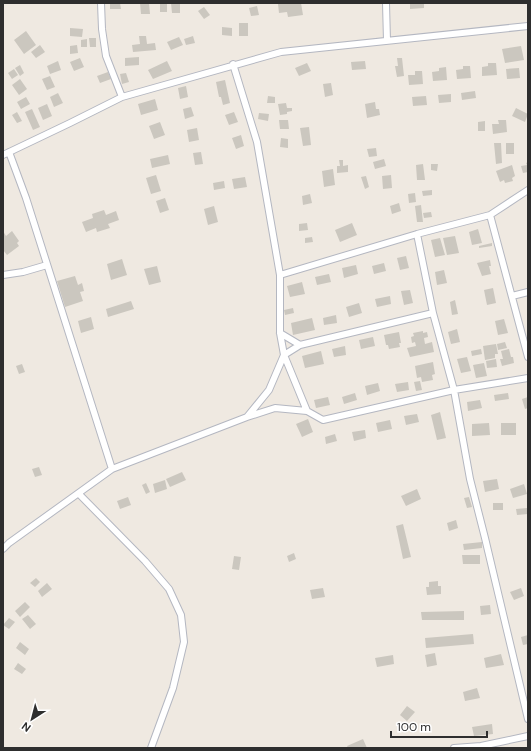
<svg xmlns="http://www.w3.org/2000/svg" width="531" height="751" viewBox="0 0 531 751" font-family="'DM Sans',sans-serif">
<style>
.building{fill:#cbc7bf}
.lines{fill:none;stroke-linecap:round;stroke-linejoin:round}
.street-casing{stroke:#b4b7c1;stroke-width:8}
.street{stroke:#fff;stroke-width:6}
</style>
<rect width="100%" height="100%" fill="#efe9e1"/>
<path class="building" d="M110,3h10l1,6h-11z
M140,3h9l1,11h-9z
M171,3h9v10h-8z
M285,3h16l2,12 -15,2 -1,-5 -8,1 -1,-9z
M410,3h14v5l-14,1z
M160,4h7v8h-7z
M257,6l2,9 -8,1 -2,-8z
M204,7l6,8 -6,4 -6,-8z
M239,23h9v13h-9z
M222,27l10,1v8l-10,-1z
M70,28l13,1 -1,8 -12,-1z
M26,31l10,14 -12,9 -10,-14z
M139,36h7l1,8 8,-1 1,7 -23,2 -1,-7 8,-1z
M193,36l2,7 -9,2 -2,-6z
M179,37l4,8 -12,5 -4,-8z
M89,38h7v9h-6z
M87,39v8h-6v-7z
M40,45l5,7 -9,6 -5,-6z
M77,45l1,8 -8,1v-8z
M521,46l3,14 -19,3 -3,-14z
M139,57v8l-14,1v-8z
M80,58l4,9 -10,4 -4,-9z
M397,58h5l2,18 -7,1 -2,-11h3z
M58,61l3,9 -11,4 -3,-8z
M167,61l5,10 -19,8 -5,-9z
M365,61l1,8 -14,1 -1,-8z
M307,63l4,8 -12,5 -4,-8z
M488,63h8l1,12 -15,1v-9l6,-1z
M20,65l4,8 -4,3 -5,-8z
M463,66h7l1,12 -14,1 -1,-9 7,-1z
M446,67l1,13 -14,1 -1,-9 7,-1v-3z
M519,68l1,10 -13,1 -1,-10z
M14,69l4,6 -6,4 -4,-6z
M415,71h7l1,13 -14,1 -1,-10h7z
M108,72l3,7 -11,4 -3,-7z
M126,73l3,9 -7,2 -2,-10z
M50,76l5,11 -8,3 -5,-11z
M20,79l7,10 -8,6 -7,-10z
M225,80l5,23 -7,2 -2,-8h-2l-3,-15z
M331,83l2,12 -8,2 -2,-13z
M186,86l2,11 -8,2 -2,-11z
M475,91l1,7 -14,2 -1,-7z
M58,93l5,10 -9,4 -4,-10z
M451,94v8l-12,1 -1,-8z
M268,96l7,1v6h-8z
M426,96l1,9 -14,1 -1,-9z
M26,97l4,7 -9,5 -4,-7z
M155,99l3,11 -17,5 -3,-11z
M375,102l1,7h3l1,6 -13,3 -2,-14z
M286,103l1,5h5v3l-5,1v2l-7,1 -2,-11z
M47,104l5,12 -9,4 -5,-12z
M191,107l3,9 -9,3 -2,-10z
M516,108l12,6 -3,8 -13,-6z
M32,109l8,18 -7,3 -8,-18z
M17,112l5,9 -5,2 -5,-8z
M234,112l4,10 -9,3 -4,-10z
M259,113l10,1 -1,7 -10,-2z
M279,120h9l1,9h-9z
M498,120h8l1,12 -14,2 -1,-10h7z
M485,121v10h-7v-9z
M160,122l5,13 -11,4 -5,-13z
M309,127l2,18 -8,1 -3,-18z
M197,128l2,12 -10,2 -2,-12z
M241,135l3,11 -8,3 -4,-11z
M281,138l7,1v9l-8,-1z
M494,143h7l1,20 -6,1z
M506,143h8v11h-8z
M376,148l1,8 -8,1 -2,-8z
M201,152l2,12 -8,1 -2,-12z
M168,155l2,9 -18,4 -2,-9z
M384,159l2,7 -11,3 -2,-7z
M339,160h4v6l5,-1v7l-11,1v-7h3z
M528,162v10l-5,1 -2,-7 6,-1 -1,-2z
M423,164l2,16h-8l-1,-15z
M431,164h7l-1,7 -6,-1z
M512,165l3,11 -3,2 1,3 -8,2 -1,-3 -4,2 -4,-11z
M333,169l2,16 -11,2 -2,-16z
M156,175l5,16 -10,3 -5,-16z
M391,175l1,13 -9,1 -1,-13z
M366,176l3,11 -4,2 -4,-12z
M245,177l2,10 -13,2 -2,-10z
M224,181l1,7 -11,2 -1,-7z
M432,190v5l-9,1 -1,-5z
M415,193l1,9 -7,1 -1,-9z
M310,194l2,9 -9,2 -1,-9z
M165,198l4,12 -9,3 -4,-12z
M399,203l2,8 -9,3 -2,-8z
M421,205l2,17h-6l-2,-16z
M214,206l4,16 -10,3 -4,-16z
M104,210l2,5 10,-4 3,9 -11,4 2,4 -13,4 -1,-4 -10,4 -4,-10 11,-4 -1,-4z
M431,212l1,5 -8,1 -1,-5z
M307,223l1,7 -9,1v-7z
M352,223l5,12 -17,7 -5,-12z
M478,229l4,14 -10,2 -3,-13z
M3,231l3,5 6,-5 7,10 -2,2 2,3 -12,9 -4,-5z
M455,236l4,17 -12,2 -4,-17z
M312,237l1,5 -8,1v-5z
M440,238l5,17 -10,2 -4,-17z
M492,243v3l-13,2v-2z
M406,256l3,12 -9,2 -3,-12z
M122,259l5,16 -16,5 -4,-16z
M490,260l1,6h-2l2,8 -9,2 -5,-13z
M384,263l2,8 -12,3 -2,-8z
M356,265l2,9 -14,4 -2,-10z
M157,266l4,16 -12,3 -5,-16z
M444,270l3,13 -10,2 -2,-13z
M329,274l2,8 -14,3 -2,-8z
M75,276l3,9 4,-2 2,8 -4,1 3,9 -18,6 -8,-26z
M302,282l3,12 -15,3 -3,-11z
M493,288l3,15 -9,2 -3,-15z
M410,290l3,13 -9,2 -3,-14z
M390,296l1,8 -14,3 -2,-8z
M455,300l3,14 -6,1 -2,-13z
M131,301l3,8 -26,8 -2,-8z
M359,303l3,10 -13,4 -3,-10z
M293,308l1,5 -9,2 -1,-5z
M336,315l1,8 -13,2 -1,-7z
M91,317l3,12 -13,4 -3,-12z
M312,318l3,12 -22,5 -2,-12z
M504,319l4,14 -10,2 -3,-14z
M457,329l3,13 -9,2 -3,-12z
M423,331v2l4,-1 1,5 -4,1 1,6 7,-2 2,10 -24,5 -3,-9 9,-2 -1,-4 -3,1 -1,-6 3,-1 -1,-3z
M399,332l2,11h-2l1,4 -11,2 -1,-4h-2l-2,-10z
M373,337l2,9 -14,3 -2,-9z
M505,342l2,6 -9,2 -1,-6z
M496,344l2,10h-3v4l-10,2 -2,-14z
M345,346l1,9 -12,2 -2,-8z
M481,349l1,5 -10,2 -1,-5z
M509,349l2,8h2l1,6 -12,3 -2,-7h3l-2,-8z
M321,351l3,13 -19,4 -3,-12z
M467,357l4,14 -10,2 -4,-14z
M496,359l1,8 -10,1 -1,-7z
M433,362l2,12 -3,1 1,5 -11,2 -1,-5 -4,1 -2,-12z
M484,363l3,13 -11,2 -3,-13z
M22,364l3,8 -6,2 -3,-8z
M420,381l2,9 -6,1 -2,-9z
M408,382l1,8 -12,2 -2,-8z
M378,383l2,8 -13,4 -2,-9z
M355,393l2,7 -13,4 -2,-7z
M508,393l1,6 -14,2 -1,-6z
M328,397l2,8 -14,3 -2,-8z
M528,397v11l-3,1 -3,-10z
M480,400l2,8 -14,3 -1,-9z
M440,412l6,26 -9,2 -6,-25z
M417,414l2,8 -13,3 -2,-9z
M308,419l5,13 -11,5 -6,-13z
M390,420l2,9 -14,3 -2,-9z
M489,423l1,12 -18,1v-12z
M501,423h15v12h-15z
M365,430l1,8 -12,3 -2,-9z
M335,434l2,7 -11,3 -1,-7z
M39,467l3,8 -7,2 -3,-8z
M182,472l4,8 -16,7 -4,-8z
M497,479l2,10 -14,3 -2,-11z
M165,480l2,9 -12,4 -2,-9z
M146,483l4,9 -4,2 -4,-9z
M524,484l3,10 -14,4 -3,-9z
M417,489l4,10 -15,7 -5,-10z
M128,497l3,8 -11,4 -3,-8z
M469,497l3,10 -5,1 -3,-10z
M493,503h10v7h-10z
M527,508l1,6 -11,1 -1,-6z
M456,520l2,8 -9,3 -2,-8z
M403,524l8,33 -8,2 -7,-33z
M482,542v6l-18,2 -1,-6z
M294,553l2,6 -7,3 -2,-6z
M462,555h18v9h-17z
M234,556l7,1 -2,13 -7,-1z
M36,578l4,4 -5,5 -5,-4z
M438,581v5h3v8l-14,1 -1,-8h3v-5z
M47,583l5,6 -10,8 -4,-6z
M323,588l2,9 -13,2 -2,-9z
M521,588l3,8 -10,4 -4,-8z
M25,602l5,5 -10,10 -5,-6z
M490,605l1,9 -10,1 -1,-9z
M464,611v9h-42l-1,-8z
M28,615l8,9 -6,5 -8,-10z
M9,618l6,4 -6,7 -6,-4z
M473,634l1,10 -48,4 -1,-10z
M528,635v9l-5,1 -2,-8z
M20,642l9,7 -4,6 -9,-7z
M435,653l2,12 -10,2 -2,-12z
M501,654l3,11 -18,3 -2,-10z
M393,655l1,9 -17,3 -2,-9z
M18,663l8,6 -4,5 -8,-5z
M477,688l3,10 -15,3 -2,-9z
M407,706l8,6 -8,9 -7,-6z
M492,724l1,10 -19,2 -2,-9z
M363,739l4,9h-19l-1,-2z"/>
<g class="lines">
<g class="street-casing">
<path id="street" d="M101,3l1,26 4,27 16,41
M386,3l1,38
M9,152l17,46 86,271
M3,155l67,-32 52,-26 159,-45 247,-26
M490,215l38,142
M417,234l16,79 21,77 16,89 15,59 43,181
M3,275l20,-3 24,-7
M280,275l137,-41 73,-19 38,-25
M512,296l16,-4
M280,333l20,12
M307,411l-23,-56 16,-10 133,-32
M247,417l28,-9 32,3 16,9 131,-30 74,-12
M79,494l66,67 24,28 12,26 3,27 -11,46 -22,60
M3,549l6,-6 103,-74 135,-52 22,-27 15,-35 -4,-22v-58l-23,-133 -24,-78
M454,748l27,-2 47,-10"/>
</g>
<use href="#street" class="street"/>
</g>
<rect width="531" height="751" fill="none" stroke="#2e2e2e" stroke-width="8"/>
<g transform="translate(32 719) rotate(216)" stroke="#ffffff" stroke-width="3" paint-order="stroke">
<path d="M0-3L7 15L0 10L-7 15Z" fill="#2e2e2e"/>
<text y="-6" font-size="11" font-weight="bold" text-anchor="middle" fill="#2e2e2e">N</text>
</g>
<path d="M391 731v6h96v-6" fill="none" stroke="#2e2e2e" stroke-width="2"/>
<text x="397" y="731" font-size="12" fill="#2e2e2e" stroke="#ffffff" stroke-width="3" paint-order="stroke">100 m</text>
</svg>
